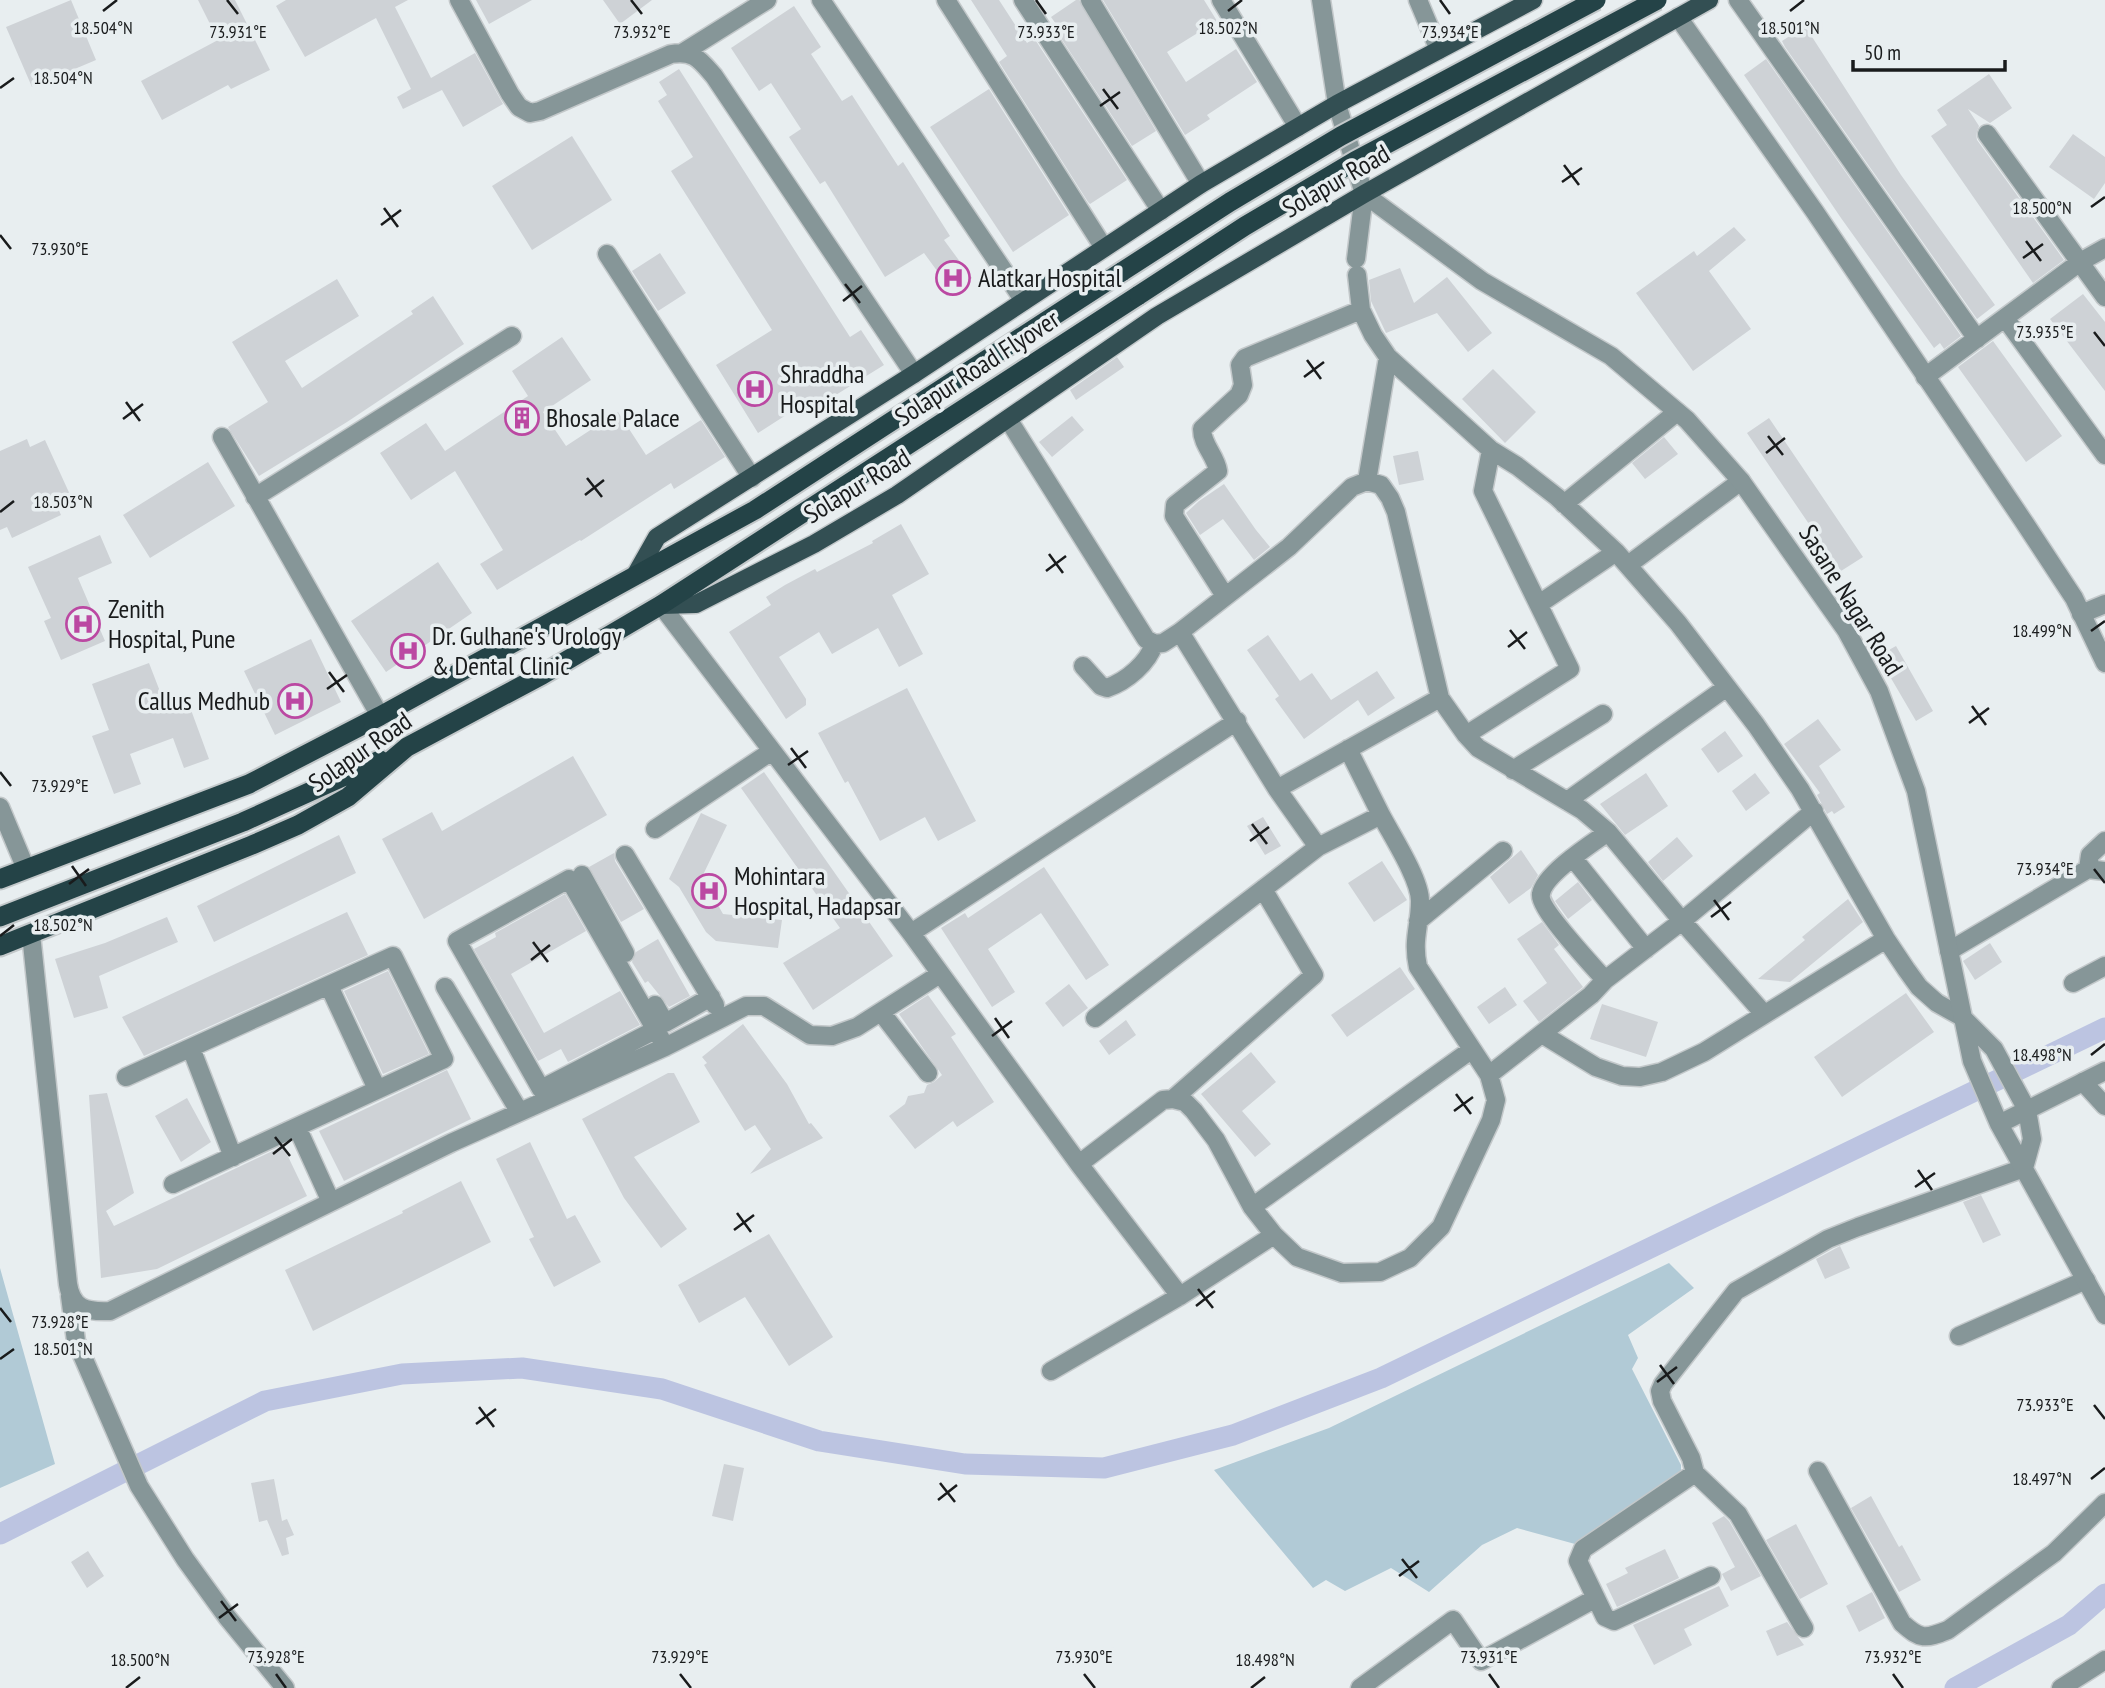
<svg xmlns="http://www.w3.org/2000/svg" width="2105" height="1688" viewBox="0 0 2105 1688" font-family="'PT Sans Narrow',sans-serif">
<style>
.green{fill:#b1cad6}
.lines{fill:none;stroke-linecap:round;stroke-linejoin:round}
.canal{stroke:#bcc4e1;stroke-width:21}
.building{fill:#ced2d6}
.minor-casing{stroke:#c3c8ca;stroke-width:21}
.tertiary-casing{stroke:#c3c8ca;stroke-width:21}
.primary-casing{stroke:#c3c8ca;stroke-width:21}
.trunk-casing{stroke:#c3c8ca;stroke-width:23}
.minor{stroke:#869698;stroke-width:18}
.tertiary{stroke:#869698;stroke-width:18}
.primary{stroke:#334f53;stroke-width:18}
.trunk{stroke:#244347;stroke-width:19}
.trunk-bridge-casing{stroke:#c3c8ca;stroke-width:23;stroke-linecap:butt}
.trunk-bridge{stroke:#244347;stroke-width:19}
.ticks{fill:none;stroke:#191b1c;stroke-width:2.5}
.labels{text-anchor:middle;stroke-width:7;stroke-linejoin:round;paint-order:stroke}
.street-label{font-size:26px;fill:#191b1c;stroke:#e8eef0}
.poi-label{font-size:26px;fill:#191b1c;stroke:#e8eef0;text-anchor:start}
.ticks-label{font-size:18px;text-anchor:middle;fill:#191b1c;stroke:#e8eef0;stroke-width:7;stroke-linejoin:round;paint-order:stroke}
</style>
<rect width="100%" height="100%" fill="#e8eef0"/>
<path class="green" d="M1669,1263l25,25 -66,47 10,23 -6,11 49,96v8l-106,71 -58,-16 -35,17 -53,47 -38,-24 -46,23 -19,-11 -13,8 -99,-118 115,-42z
M0,1268l55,196 -55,24z"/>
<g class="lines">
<path class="canal" d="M0,1534l265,-133 137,-27 120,-6 140,21 157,52 146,23 139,4 129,-33 148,-57 724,-350
M1955,1688l114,-63 36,-31"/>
</g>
<path class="building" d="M71,0l25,60 -64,27 -26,-60z
M198,0h37l35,70 -39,19 -3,-4 -66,35 -21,-39 77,-41z
M286,0h122l-13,7 36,71 44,-25 28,51 -40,23 -21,-37 -39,19 -6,-12 14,-8 -35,-71 -71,39 -29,-51z
M476,0h56l-43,24z
M603,0h49l-32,24z
M971,0h28l28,43 7,-5 93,142 -37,24 -2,-2 -89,-140 8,-6z
M1076,0h3l77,131 -24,15 -79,-120 3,-2 -5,-7z
M1103,0h101l13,21 -50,31 19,30 50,-33 21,33 -50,33 3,4 -25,16z
M794,6l27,41 -10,7 31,47 10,-6 46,71 5,-4 47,74 -6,4 28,38 -25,18 -10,-12 6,-5 -19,-26 -39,24 -60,-96 -5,3 -31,-47 12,-8 -30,-46 -12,8 -28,-43z
M1805,26l96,149 94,130 -18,14 -192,-272 -3,-6z
M1766,59l195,277 -17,13 -4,-6 -6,5 -93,-130 -97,-143z
M679,69l171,268 11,-7 23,35 -82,51 -5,-8 -39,25 -42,-68 56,-35 -101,-159 22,-14 -35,-56 9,-6 -8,-13z
M1989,74l23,34 -22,15 -22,-14 11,17 -3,8 1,6 87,120 -31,23 -102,-147 16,-11 -10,-15z
M989,89l80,126 -56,37 -83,-125z
M2073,134l32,23v26l-11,16 -45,-32z
M572,136l40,64 -80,50 -40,-64z
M1734,227l12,13 -37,31 42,58 -58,42 -57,-78 58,-42 3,5z
M660,253l26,40 -28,18 -26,-40z
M1400,268l14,35 33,-26 45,56 -24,19 -31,-39 -51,20 -15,-32 -2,-21z
M337,279l22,37 -74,45 17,27 111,-74 -2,-3 22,-15 31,48 -117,78 -88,54 -31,-49 40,-25 -36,-60z
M2083,294l22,28v69l-55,-72z
M562,337l29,43 -48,32 23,34 52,-34 28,43 55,-35 24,37 -51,32 -3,-6 -90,58 -1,-1 -83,50 -17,-26 23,-14 -48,-79 -44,29 -31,-47 46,-30 19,28 83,-55 -16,-25z
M1993,341l69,95 -36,26 -68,-95z
M1117,357l7,10 -48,33 -6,-10z
M1493,369l43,43 -31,31 -43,-44z
M1072,416l12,14 -32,27 -13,-15z
M1769,418l94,139 -22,14 -94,-138z
M1664,437l14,17 -33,25 -13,-16z
M27,439l3,8 15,-7 27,59 -15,7 4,9 -49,23 -5,-11 -7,3v-79z
M1418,451l6,29 -25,5 -6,-29z
M208,462l27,44 -85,52 -27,-43z
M1224,484l32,46 14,17 -16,13 -31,-41 -23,16 -14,-22 13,-12z
M901,524l28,50 -37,21 31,59 -24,13 -21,-39 -46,26 -13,-22 -40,25 27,42v6l-20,14 -57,-87 42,-27 -5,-8 19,-12 30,-16 2,3 56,-29 -1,-2z
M100,535l12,28 -34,15 27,63 -44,19 -17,-39 7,-3 -23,-51z
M438,562l34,51 -86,59 -35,-51z
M1268,635l32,46 12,-8 19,27 46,-29 18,27 -27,18 -10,-16 -54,39 -29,-40 4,-3 -32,-46z
M311,639l30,63 -66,33 -31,-64z
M1896,646l37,65 -17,10 -38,-65z
M149,663l17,44 21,-8 22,60 -25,9 -11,-30 -43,16 11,30 -27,10 -22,-58 17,-6 -17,-46z
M907,688l69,133 -38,20 -13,-24 -45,24 -32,-60 -3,2 -27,-50z
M1818,719l23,31 -22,16 26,41 -11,7 -2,-3 -5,3 -10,-19 3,-2 -36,-49z
M1725,731l18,25 -25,17 -17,-24z
M573,756l34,59 -183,104 -42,-80 50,-27 10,19z
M764,772l129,184 -80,54 -30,-47 57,-35 -99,-140z
M1646,773l22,33 -43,29 -25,-31z
M1755,773l15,20 -24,18 -14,-20z
M701,813l26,12 -25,52 21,37 59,6 -4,28 -62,-7 -10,-9 -27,-45 -10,-8z
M1263,817l18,29 -16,9 -18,-29z
M339,835l17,38 -142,69 -17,-36z
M1677,837l16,19 -30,25 -15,-19z
M1521,850l17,25 -7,13 -22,16 -19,-27z
M614,853l1,8 29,48 -23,13 -32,-55z
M1382,861l25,39 -33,22 -26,-39z
M1044,867l65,98 -23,15 -45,-67 -53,36 27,43 -23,15 -51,-79 24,-15 3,5z
M1578,882l14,18 -24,19 -13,-18z
M565,894l21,37 -75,43 33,59 76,-42 20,34 -72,37 -7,-13 -23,12 -64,-112 22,-12 -1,-4z
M1848,899l15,23 -73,60 -32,-3 47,-39 -3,-3z
M347,912l21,43 -224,101 -22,-39z
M167,917l11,25 -79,34 9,32 -34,10 -19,-59 50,-16z
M1542,922l17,23 -5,4 29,38 -44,35 -16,-21 24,-18 -30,-44z
M658,939l32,57 -21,11 -21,-26 -3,2 -13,-21 4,-10z
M1990,943l12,19 -27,18 -12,-19z
M1400,967l15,22 -68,48 -16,-22z
M388,971l41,83 -46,20 -39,-83z
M1069,984l19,24 -25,19 -18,-24z
M1505,987l12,18 -28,19 -12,-17z
M1906,993l28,39 -92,65 -28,-40z
M928,995l28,39 -5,3 43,65 -37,25 -4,-6 -38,28 -26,-33 16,-12 3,-8 16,-3 3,-8 7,-3 8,-7 -43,-61z
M1602,1004l56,18 -12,35 -56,-18z
M1126,1020l10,15 -27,20 -10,-14z
M743,1024l44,60 22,40 2,-1 12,15 -73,36 21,-25 -16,-24 -10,6 -41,-66 3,-2 -5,-6z
M1251,1052l25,30 -34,29 29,33 -16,13 -54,-63z
M447,1070l24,49 -127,62 -25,-50z
M668,1073h6l26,49 -66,35 53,72 -26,19 -37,-50 -42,-79z
M107,1093l27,100 -28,18 8,15 169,-80 24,50 -150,73 -56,9 -12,-183z
M187,1098l24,44 -30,20 -26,-46z
M530,1142l37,77 8,-4 26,47 -47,25 -25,-48 5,-2 -38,-78z
M461,1181l30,61 -178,89 -28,-61 118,-57 -1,-2z
M1981,1195l20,40 -18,8 -20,-41z
M769,1234l64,103 -44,29 -44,-69 -46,26 -21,-38z
M1840,1246l10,22 -25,11 -9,-20z
M724,1464l20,4 -11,53 -21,-5z
M274,1479l8,42 5,-2 7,16 -8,3 3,16 -7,2 -15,-36 -8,2 -8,-39z
M1871,1496l28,51 3,-2 19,35 -22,12 -48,-84z
M1724,1516l5,5 32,55 -30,15 -9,-17 13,-7 -23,-44z
M1796,1524l32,60 -28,15 -34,-59z
M1665,1549l14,29 -62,29 -11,-23 22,-11 -3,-5z
M88,1551l16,25 -17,12 -16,-26z
M1719,1586l10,20 -45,23 8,16 -38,20 -21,-40z
M1872,1592l13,26 -26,14 -13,-26z
M1787,1622l17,23 -27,11 -11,-25z"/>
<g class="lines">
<g class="minor-casing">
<path id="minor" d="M459,0l51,94 9,13 11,6 10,-2 131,-57c23,-4 29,6 43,22l200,298
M821,0l203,301
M946,0l158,248
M1023,0l138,211
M1090,0l111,184
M1221,0l77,127
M1418,0l21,50
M1738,0l239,339
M684,52l83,-52
M1987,134l118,163
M607,254l145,224
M1356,259l8,-65
M1357,275l4,35 12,25 15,22 103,93 26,16 40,31 59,55 62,71 78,102 44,64 86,150 20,30 13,18 18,16 25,14
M2005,318l100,137
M1925,377l155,-115 25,-14
M1008,419l138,220 8,5 9,-1 17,-11 109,-85 63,-60 15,-6 14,4 9,13 6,14 44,186 26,37 12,13 104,62 26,22 74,89 82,93
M222,437l158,279
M1367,481l21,-124
M255,497l257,-161
M1564,504l113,-92
M1628,565l113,-84
M1225,596l-51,-80 1,-11 43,-34c-2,-15 -16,-26 -16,-42l37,-34 4,-10 -3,-20 5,-7 116,-48
M1539,604l77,-52
M661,605l250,328 168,231 101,132
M2081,614l24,-10
M1083,666l18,20 6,2c20,-7 41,-25 47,-44
M1466,735l104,-66 -87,-178 8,-41
M1348,749l33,66
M1513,770l90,-56
M1277,789l163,-91
M1567,801l160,-114
M0,807l26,62
M655,829l117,-78
M625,855l90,150
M1573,858l73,91
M2088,869l2,-14 15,-14
M582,875l43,78
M1418,921l85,-70
M911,933l326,-212
M31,934l37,350c4,25 18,28 42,27l341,-168 214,-96 81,-41h18l46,29 22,1 25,-9 83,-53
M1949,951l139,-82 17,2
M1605,980c-12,-14 -67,-72 -64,-86 3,-20 50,-50 67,-62
M2073,983l32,-17
M329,986l48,103
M445,987l74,124
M655,1005l10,18 46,-26
M881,1012l47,61
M1095,1018l223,-171
M655,1030l-114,59 -84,-148 112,-62 92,160 4,8
M1542,1034l54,33 26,9 18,1 22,-5 42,-20 182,-113
M191,1048l42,109
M1489,1075l102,-80 14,-15 77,-59 132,-110
M126,1077l267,-121 51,103 -271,125
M2083,1082l22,24
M1173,1099l141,-124 -51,-86
M297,1127l34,75
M1079,1164l84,-64 10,-1 12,3 9,9 22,29 36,67 22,28 23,22 45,16 38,-1 30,-14 31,-31 50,-107 5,-20 -7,-25 -71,-108c-6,-28 2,-40 2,-66 0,-22 -28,-65 -39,-86l-63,32 -41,-58 -97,-157
M1252,1207l219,-157
M70,1296l6,45 63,145 46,73 42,58 58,71
M1959,1336l127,-56
M1051,1371l129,-75 94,-61
M1818,1471l84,152c19,17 23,16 46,7l106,-77 51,-50
M1695,1473l43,41 66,114
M1711,1576l-97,45 -9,-4 -27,-56 5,-12 112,-76 -4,-15 -29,-57 -2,-10 3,-7 73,-93 92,-52 30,-12 166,-59
M1360,1688l93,-68 28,41 115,-63
M2061,1688l44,-28"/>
</g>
<g class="tertiary-casing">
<path id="tertiary" d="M1321,0l16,104 27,90 118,87 129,75 76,64 54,61 105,149 33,61 37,100 56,270 27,63 106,191
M1678,17l137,195 207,307 52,79 31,65
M1962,1017l32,32 33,61 5,29 -8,29
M1999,1124l106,-53"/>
</g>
<g class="primary-casing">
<path id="primary" d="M636,574l21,-37 257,-163 287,-190 136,-80 196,-104
M661,605l35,-1 118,-60 83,-49 260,-179 207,-122 345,-194"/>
</g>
<g class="trunk-casing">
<path id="trunk" d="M0,879l249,-95 131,-68 375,-206 368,-239
M0,917l243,-95 137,-62
M0,946l252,-101 46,-20 50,-28 59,-50 135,-72 119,-70 478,-310"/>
</g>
<use href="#minor" class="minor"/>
<use href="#tertiary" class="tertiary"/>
<use href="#primary" class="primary"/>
<use href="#trunk" class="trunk"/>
<g class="trunk-bridge-casing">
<path id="trunk-bridge" d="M1123,271l107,-69 111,-66 255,-136
M1139,295l106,-69 110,-65 302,-161"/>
</g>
<use href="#trunk-bridge" class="trunk-bridge"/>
</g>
<path class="ticks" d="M227,0l11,14M631,0l11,14M1036,0l10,14M1440,0l10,14M103,11l14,-11M1228,11l14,-11M1790,11l14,-11M0,88l14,-10M1103,89l15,20M1100,106l20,-14M1564,165l15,20M1562,182l20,-14M2091,207l14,-10M384,208l14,19M381,225l20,-15M0,235l11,14M2026,241l15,20M2023,258l20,-14M845,284l15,19M843,301l19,-15M2094,332l11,14M1307,360l14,19M1304,377l20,-15M126,402l14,19M123,419l20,-15M1768,436l15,19M1766,453l19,-15M587,478l15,19M585,495l19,-15M0,512l14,-11M1049,554l14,19M1046,571l20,-15M1510,630l15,19M2091,631l14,-10M1508,647l19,-15M329,672l15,20M327,689l20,-14M1972,706l14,19M1969,723l20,-15M791,748l15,20M788,765l20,-14M0,772l11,14M1252,824l15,20M1250,841l19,-14M72,866l14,20M2094,869l11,14M69,884l20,-15M1714,900l15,20M1711,917l20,-15M0,936l14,-11M533,942l15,20M531,960l19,-15M995,1018l14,20M992,1036l20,-15M2091,1055l14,-11M1456,1094l15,20M1454,1111l19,-14M275,1137l15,19M273,1154l19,-15M1918,1170l14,20M1915,1187l20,-14M737,1213l14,19M734,1230l20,-15M1198,1289l15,19M1196,1306l19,-15M0,1308l11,14M0,1359l14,-10M1660,1365l14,19M1657,1382l20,-15M2094,1405l11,14M479,1407l15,20M476,1424l20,-15M2091,1479l14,-11M940,1483l15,19M938,1500l19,-15M1402,1559l15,19M1399,1576l20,-15M221,1601l15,20M219,1618l19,-14M276,1674l10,14M680,1674l11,14M1084,1674l11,14M1489,1674l10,14M1893,1674l10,14M126,1688l14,-11M1251,1688l14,-11"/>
<defs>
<g id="hospital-ring" transform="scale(1.75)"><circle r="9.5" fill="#e8eef0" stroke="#bb48a2" stroke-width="1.5"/><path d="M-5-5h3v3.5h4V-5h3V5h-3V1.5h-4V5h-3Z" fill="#bb48a2"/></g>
<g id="building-ring" transform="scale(1.75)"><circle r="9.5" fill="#e8eef0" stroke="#bb48a2" stroke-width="1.5"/><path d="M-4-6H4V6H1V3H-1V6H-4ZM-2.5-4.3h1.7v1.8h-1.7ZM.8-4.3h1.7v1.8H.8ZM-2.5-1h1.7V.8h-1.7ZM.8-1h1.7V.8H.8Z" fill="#bb48a2"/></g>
</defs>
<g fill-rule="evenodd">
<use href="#hospital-ring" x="953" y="278"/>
<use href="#hospital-ring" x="755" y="389"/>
<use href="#building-ring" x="522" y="418"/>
<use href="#hospital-ring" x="83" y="624"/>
<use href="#hospital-ring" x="408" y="651"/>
<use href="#hospital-ring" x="295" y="701"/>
<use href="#hospital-ring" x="709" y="891"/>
</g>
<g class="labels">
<g class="street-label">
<text transform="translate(1336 181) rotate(-30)" y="9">Solapur Road</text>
<text transform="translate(977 368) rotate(-33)" y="9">Solapur Road Flyover</text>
<text transform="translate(857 486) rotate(-31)" y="9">Solapur Road</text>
<text transform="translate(1851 600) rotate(58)" y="9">Sasane Nagar Road</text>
<text transform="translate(360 752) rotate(-35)" y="9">Solapur Road</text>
</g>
<g class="poi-label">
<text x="978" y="287">Alatkar Hospital</text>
<text x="780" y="383">Shraddha<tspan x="780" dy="30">Hospital</tspan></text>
<text x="546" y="427">Bhosale Palace</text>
<text x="108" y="618">Zenith<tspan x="108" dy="30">Hospital, Pune</tspan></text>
<text x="432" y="645">Dr. Gulhane's Urology<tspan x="432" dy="30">&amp; Dental Clinic</tspan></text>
<text x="270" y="710" text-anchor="end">Callus Medhub</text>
<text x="734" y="885">Mohintara<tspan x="734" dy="30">Hospital, Hadapsar</tspan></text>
</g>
</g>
<g class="ticks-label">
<text x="103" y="34">18.504°N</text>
<text x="1228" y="34">18.502°N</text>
<text x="1790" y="34">18.501°N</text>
<text x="238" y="38">73.931°E</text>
<text x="642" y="38">73.932°E</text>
<text x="1046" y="38">73.933°E</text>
<text x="1450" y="38">73.934°E</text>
<text x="63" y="84">18.504°N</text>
<text x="2042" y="214">18.500°N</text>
<text x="60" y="255">73.930°E</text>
<text x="2045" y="338">73.935°E</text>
<text x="63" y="508">18.503°N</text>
<text x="2042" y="637">18.499°N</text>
<text x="60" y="792">73.929°E</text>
<text x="2045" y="875">73.934°E</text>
<text x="63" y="931">18.502°N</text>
<text x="2042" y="1061">18.498°N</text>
<text x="60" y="1328">73.928°E</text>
<text x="63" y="1355">18.501°N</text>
<text x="2045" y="1411">73.933°E</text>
<text x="2042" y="1485">18.497°N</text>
<text x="276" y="1663">73.928°E</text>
<text x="680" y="1663">73.929°E</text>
<text x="1084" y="1663">73.930°E</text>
<text x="1489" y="1663">73.931°E</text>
<text x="1893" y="1663">73.932°E</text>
<text x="140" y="1666">18.500°N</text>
<text x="1265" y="1666">18.498°N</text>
</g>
<path d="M1853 60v10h152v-10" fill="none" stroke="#191b1c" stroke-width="3.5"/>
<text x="1864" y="60" font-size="21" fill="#191b1c" stroke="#e8eef0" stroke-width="5" paint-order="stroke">50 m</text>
</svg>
